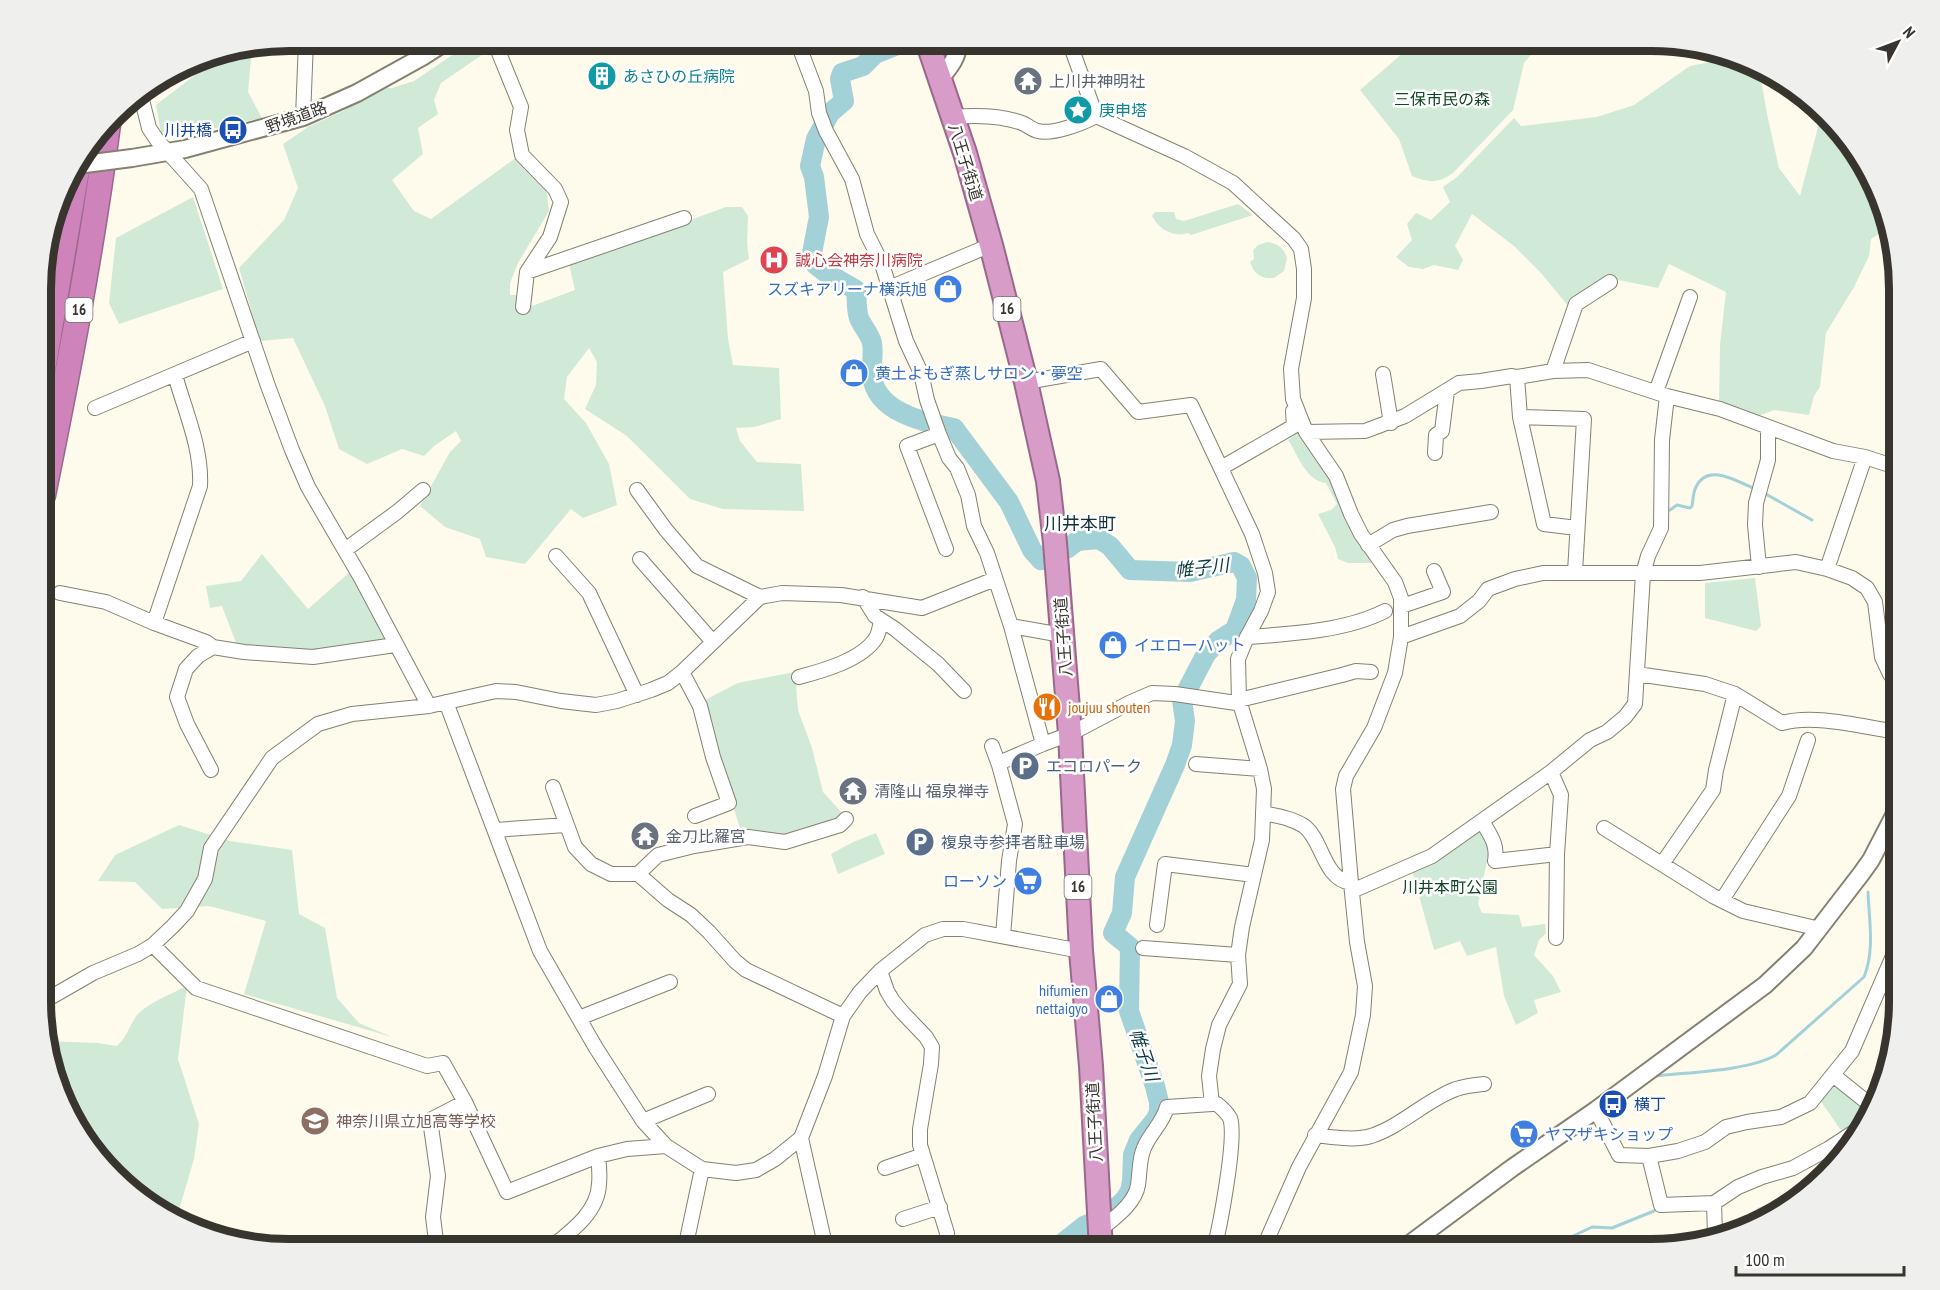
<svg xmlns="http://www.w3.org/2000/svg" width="1940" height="1290" viewBox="0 0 1940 1290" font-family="'PT Sans Narrow','Noto Sans JP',sans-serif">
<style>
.green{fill:#d1ead7}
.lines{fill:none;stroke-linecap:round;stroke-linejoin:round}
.stream{stroke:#a3d1d8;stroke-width:3}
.river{stroke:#a3d1d8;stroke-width:20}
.minor-casing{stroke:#858071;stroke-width:16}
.tertiary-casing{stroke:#858071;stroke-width:20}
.trunk-casing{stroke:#9a688a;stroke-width:26}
.motorway-casing{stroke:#9a688a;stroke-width:27}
.minor{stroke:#fff;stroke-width:14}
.tertiary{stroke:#fff;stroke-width:16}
.trunk{stroke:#d89cc8;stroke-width:22}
.motorway{stroke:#cf83bb;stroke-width:24}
.tertiary-bridge-casing{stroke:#858071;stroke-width:20;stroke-linecap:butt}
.tertiary-bridge{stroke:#fff;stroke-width:16}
.labels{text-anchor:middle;stroke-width:5;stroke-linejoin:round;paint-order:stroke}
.shield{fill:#fff;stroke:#74726d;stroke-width:1.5}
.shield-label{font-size:15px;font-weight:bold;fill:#38352f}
.culture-label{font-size:16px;fill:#0d838f;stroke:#fff;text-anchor:start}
.worship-label{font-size:16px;fill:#5b616d;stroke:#fff;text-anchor:start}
.park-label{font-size:16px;fill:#114625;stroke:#fff}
.street-label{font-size:16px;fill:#38352f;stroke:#fff}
.transit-label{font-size:16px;fill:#164399;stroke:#fff;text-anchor:end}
.health-label{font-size:16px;fill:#be3a42;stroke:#fff;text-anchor:start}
.shop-label{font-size:16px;fill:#366cbe;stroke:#fff;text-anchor:end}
.food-label{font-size:16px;fill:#c56008;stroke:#fff;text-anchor:start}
.service-label{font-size:16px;fill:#4e5e75;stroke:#fff;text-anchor:start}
.education-label{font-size:16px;fill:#785e54;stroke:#fff;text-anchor:start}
.neighbourhood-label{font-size:18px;fill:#12313a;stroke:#fff}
.water-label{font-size:18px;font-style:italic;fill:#0c393f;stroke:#fff}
.rim{fill:none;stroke:#38352f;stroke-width:8}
</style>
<rect width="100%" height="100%" fill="#fefaec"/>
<path class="green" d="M473,41h20l-1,7 -51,35 -7,17 4,14 -20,14 5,26 -31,26 22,31 17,8 86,-62 29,29 3,25 -31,52 -8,20v12h14l8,11 43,-16 -6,-26 157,-57h16l6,9 -1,26 2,17 -26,13 5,67 5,26 46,3 2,51 -27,8 -18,1 4,13 17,21 44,2 3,47 -81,-2 -33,-10 -63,-63 -42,-27 11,-24 1,-23 -8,-14 -22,29 -3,22 22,24 23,41 8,41 -34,13 -12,-9 -46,55 -39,-7 -6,-18 -35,-12 -25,-21 30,-54 11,-11 -5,-10 -22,15 -10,10 -22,-7 -35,15 -28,-15 -14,-43 -32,-68 -33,3 -21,-73 45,-48 14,-32 -15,-44 25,-17 35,-16 37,-23h12l22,-7z
M1417,41h125l-18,22 -11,47 -59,62c-15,12 -25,11 -42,4l-13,-37 -39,-49z
M252,48l-4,44 14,26 -83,18 -18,-3 -5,-28 52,-40 20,-12z
M1725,53l6,1 28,14 8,46 12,54 21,28 21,-80 45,49 20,64 -15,10 -2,17 -15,31 -28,46 -6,54 -6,9 -5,19 -35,-5 -21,8 -34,-11 1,-62 6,-53 -57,-28 -11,24 -49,-10 -40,29 -28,-34 -27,-27 -42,-32 -17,32 8,14 -5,10 -24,-5 -11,4 -14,-2 -13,-10 16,-17 -5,-16 9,-11 15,7 19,-18 -7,-15 14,-10 57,-59 7,8 76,-9 37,-12 56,-39 31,-6z
M193,197l30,92 -104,35 -10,-21 7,-65z
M1238,204l15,11 -62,20 -3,-2c-14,5 -30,-4 -36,-17l3,-4h19l2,7 8,2z
M1267,242c11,1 17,6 20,16l-3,13 -10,7c-13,1 -20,-4 -24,-16l4,-3 -1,-9 5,-5z
M1300,431l16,6 56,126h-24l-10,-4 -3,-12 -17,-33 13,-4 6,-6 -11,-21c-20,-2 -28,-28 -38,-43z
M262,554l46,55 43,-38 40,71 -73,10 -80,-4 -16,-42 -12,2 -4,-22 35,-5z
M1755,578l6,48 -5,5 -51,-13v-35z
M795,672l3,38 14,38 11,44 22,24 -51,20 -52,-1 -41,-133 37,-19z
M179,825l51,16 62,9 7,64 26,14 12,70 22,25 33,14 -148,-43 22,-73 -57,-15 -47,3 -27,-27 -37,-1 17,-26z
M1480,826l11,16 -13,62 4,9 37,2 3,12 23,-3 1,9 -7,7 -5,15 19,21 8,16 -27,8 4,13 -22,12 -12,-29 -8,-49 -29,9 -7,-15 -26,9 -22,-80z
M876,833l9,21 -47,20 -7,-20 22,-12z
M187,986l-9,73 21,65 -5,35 -18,61 -26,-13 -76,-81 -29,-85 53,2 19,3c10,-10 11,-17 18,-28 8,-13 38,-25 52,-32z
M1837,1082l32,28 -27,22 -22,-32 12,-16z
M1769,1204l11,8 -5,4 -13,4v-7h-5v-5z"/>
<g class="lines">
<path class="stream" d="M1764,493l48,27
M1670,510l7,-5 13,3 2,-2c1,-5 1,-14 4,-19 12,-25 42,-5 59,2
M1656,1076c34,-4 92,-5 120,-21l88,-78c11,-27 5,-57 4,-85
M1546,1249l46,-22 20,1 42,-17"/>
<path class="river" d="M894,41l1,5 -20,8 -12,12 -21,7 -2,6 4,22 -14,12 -14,26 -6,27 4,11 5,40 -7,36 4,12 9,7 31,18c1,8 0,20 3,28 3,8 11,16 13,25 2,11 -1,22 0,33 4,36 52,47 82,52l55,74 23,48 9,10 27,-12 9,-7 22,-2 11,7 20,24 60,2 44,-10 7,4 6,12 -1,22 -11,30 -17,11 -12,13 -24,46 3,21 -3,24 -7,20 -50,112 -3,36 -9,20 17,14 -1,64 26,75 4,16v10l-3,7 -17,21 -6,15 -1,26 -2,10 -5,8 -16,16 -25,11 -23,18 -1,5"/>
<g class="minor-casing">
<path id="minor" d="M499,41l-2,7 24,59 -4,23 5,25 33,34 6,13 -11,35 -23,35 -4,35
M797,41l19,50 3,22 7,18 26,48 15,55 15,30 24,77 15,32 6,27 12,34 10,24 8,10 11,27 6,31 13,27 24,73 32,118 27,-10 59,-31 23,-10 23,1 61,9 3,-3 103,-25 14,-4 15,1
M1069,41l27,75 88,40 49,27 61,56 7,10 3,20v29l-13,71 2,30 13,33 30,44 15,38 10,20 34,48 6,16v39l-6,36 -21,55 -28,48 -3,13 8,94
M146,89l-4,11 7,28 8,12 44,49 67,197 24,64 16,37 53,91 68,128
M303,117l3,-76
M953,117c22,-2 47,-2 69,6 5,2 11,7 16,8 15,4 45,-8 58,-15
M527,272l157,-54
M889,288l102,-43
M1553,371l23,-67 34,-22
M1383,374l8,49
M1517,377l3,40 24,107 33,4
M1026,382l75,-13 37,43 53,-7 61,129 13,39 3,19 -7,19 -14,26 -9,22 1,41 21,69 4,20 -2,51 -20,87 -4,28 2,29 -21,41 -6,24 -4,27 3,28h5c5,4 10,9 13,14 7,19 -10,108 -16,131
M1656,392l34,-95
M95,408l158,-67
M1520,417l64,2 -9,153
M1306,432l59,-1 40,-15 54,-33 22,-2 31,-5 5,1 36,-6 35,-1 79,26 53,13 113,42 32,6 34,11
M939,434l-32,12 39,103
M1435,453l1,-18 6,-4 5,-40
M1221,468l73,-42 -1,-15
M637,490l29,40 31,36 63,31
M1368,545l25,-15 14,-4 84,-14
M345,550l52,-38 26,-22
M556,556l33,37 48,102
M640,559l73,83
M1759,567l-4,-42 1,-22 12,-43v-32
M1827,569l38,-112
M60,593l46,9 48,21 52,19 7,5 31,5 69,5 82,-12
M863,597l12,19 20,13 43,35 26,27
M1402,606l41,-14 -9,-21
M154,623l46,-137c2,-38 -15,-75 -25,-111
M1011,626l51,9
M1247,637c44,-3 99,-6 138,-26
M1401,637l59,-21 19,-15 9,-12 27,-10 28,-6h157l96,-11 31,7 25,9 15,10 8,14 7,55 8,17 9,13
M682,672l18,34 13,51 16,46 -34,13
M1637,674l68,10 30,10 47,29c32,-9 77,3 110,8l7,4
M799,677c23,-6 63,-17 77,-39 3,-5 4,-12 5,-18
M446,702l94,249 56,97 47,73 23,25 36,23 34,4 20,-3 19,-11 26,-21 24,-62 18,-60 17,-24 20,-21 45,-36 18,-6h20l118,22
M992,746l7,19 16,59 -6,37 -6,75
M999,763l44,-19
M1196,764l64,5
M211,770l-24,-46 -10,-27 9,-28 12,-13 15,-9
M1551,772l10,23 -4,59 -1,84
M553,787l22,60 16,17 20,10h27l30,26 23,15 18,17 26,29 11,9 97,46
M1482,821c8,14 16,23 13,40l62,-7
M1604,828l109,68 30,15 77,18
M495,830l71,-5
M1886,833l13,9
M1662,864l51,-74 3,-20 19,-76
M638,874l20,-19 36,-9 54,-9 37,5 55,-17 6,-6
M1352,891l80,-35 119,-84 39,-32 17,-8 18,-15 10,-13 8,-130 5,-18 13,-28 1,-88 5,-44
M1722,900l67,-104 19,-56
M1157,925l8,-61 89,11
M153,945l43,43 231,78 16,-3 22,39 42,90 91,-36 29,-7 39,-3
M1143,948l95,7
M880,971l7,20 6,10 10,12 23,24 6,10 -1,17 -11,65v16l27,88 -1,16
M43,999l10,-3 40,-23 45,-19 15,-9 20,-19 14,-15 18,-32 6,-31 61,-90 46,-34 34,-10 77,-8 67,-15 20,1 45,9 35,4 21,-4 34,-11 17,-7 14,-11 78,-75 22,-4 59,2 81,13 73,-29
M579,1018l91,-36
M1833,1075l40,32
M1596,1110l23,45 30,1 12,49 53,-2 24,-16 24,-10 31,-9 35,-19 26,-17 13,-11
M643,1121l65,-27
M1315,1135c18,2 39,6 56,1 31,-10 55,-36 85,-47 9,-3 19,-4 28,-5
M801,1138l25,111
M1649,1156l29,-5 27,-9 21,-15 21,-5 34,-5 29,-14 42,-52 47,-109
M885,1168l38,-13
M1714,1203l1,32
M903,1219l37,-12
M1100,1230c14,-12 35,-26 38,-45 2,-13 1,-26 6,-37 6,-15 19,-25 23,-41l45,-3
M437,1249l-4,-32 5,-41 -8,-56 35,-18
M549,1249c20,-16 49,-36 50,-65 1,-9 0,-19 -1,-28
M685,1249l17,-80
M1263,1249l36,-82 52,-95 12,-57 2,-29 -8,-44 -6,-59c-28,-4 -28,-43 -47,-57 -12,-8 -27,-10 -41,-13"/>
</g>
<g class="tertiary-casing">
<path id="tertiary" d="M939,80c10,-12 20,-23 19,-39
M132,158l53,-9 118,-32 54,-24 65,-36 25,-16
M1403,1249l109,-81 84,-58 169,-125 39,-37 57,-74 10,-14 28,-54"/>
</g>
<g class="trunk-casing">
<path id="trunk" d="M927,41l38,112 26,92 35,137 22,99 7,62 15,191 11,217 10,115 10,183"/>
</g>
<g class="motorway-casing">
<path id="motorway" d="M43,370l35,-206
M43,495c25,-123 49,-246 65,-371"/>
</g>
<use href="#minor" class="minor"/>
<use href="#tertiary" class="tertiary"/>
<use href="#trunk" class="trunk"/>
<use href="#motorway" class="motorway"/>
<g class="tertiary-bridge-casing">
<path id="tertiary-bridge" d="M77,165l55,-7"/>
</g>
<use href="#tertiary-bridge" class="tertiary-bridge"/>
</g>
<defs>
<g id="building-disc" transform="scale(1.5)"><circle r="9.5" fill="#0f9aa8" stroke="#fff"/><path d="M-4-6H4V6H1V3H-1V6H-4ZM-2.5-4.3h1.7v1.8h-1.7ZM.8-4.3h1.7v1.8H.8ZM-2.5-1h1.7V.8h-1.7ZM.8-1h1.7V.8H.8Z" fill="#fff"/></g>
<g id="temple-disc" transform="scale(1.5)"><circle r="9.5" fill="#6b7280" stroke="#fff"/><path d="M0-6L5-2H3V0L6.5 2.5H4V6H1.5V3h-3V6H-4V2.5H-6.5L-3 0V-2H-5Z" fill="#fff"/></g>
<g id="sight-disc" transform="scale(1.5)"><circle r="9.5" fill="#0f9aa8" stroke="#fff"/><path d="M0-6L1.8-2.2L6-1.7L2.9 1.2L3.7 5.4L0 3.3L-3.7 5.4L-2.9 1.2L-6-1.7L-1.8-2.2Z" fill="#fff"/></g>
<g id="bus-disc" transform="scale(1.5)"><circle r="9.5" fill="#1a4fb4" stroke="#fff"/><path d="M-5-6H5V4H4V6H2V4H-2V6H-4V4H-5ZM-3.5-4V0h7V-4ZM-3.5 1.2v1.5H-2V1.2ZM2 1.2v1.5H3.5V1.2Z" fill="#fff"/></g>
<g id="hospital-disc" transform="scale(1.5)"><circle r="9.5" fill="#e0444e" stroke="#fff"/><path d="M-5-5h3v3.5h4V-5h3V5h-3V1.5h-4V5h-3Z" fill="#fff"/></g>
<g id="shop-disc" transform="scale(1.5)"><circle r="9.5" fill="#3f7fe0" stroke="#fff"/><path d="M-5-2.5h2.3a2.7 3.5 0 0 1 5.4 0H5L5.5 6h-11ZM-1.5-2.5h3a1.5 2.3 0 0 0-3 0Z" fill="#fff"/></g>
<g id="restaurant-disc" transform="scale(1.5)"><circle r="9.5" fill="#e8710a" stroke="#fff"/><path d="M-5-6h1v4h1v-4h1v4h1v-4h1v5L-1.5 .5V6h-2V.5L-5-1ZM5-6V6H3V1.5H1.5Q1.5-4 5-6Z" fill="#fff"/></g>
<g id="parking-disc" transform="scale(1.5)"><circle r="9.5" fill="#5c6f8a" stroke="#fff"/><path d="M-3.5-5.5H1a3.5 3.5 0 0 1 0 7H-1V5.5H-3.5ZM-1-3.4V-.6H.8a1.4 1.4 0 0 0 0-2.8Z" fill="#fff"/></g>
<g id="supermarket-disc" transform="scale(1.5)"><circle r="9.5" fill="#3f7fe0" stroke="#fff"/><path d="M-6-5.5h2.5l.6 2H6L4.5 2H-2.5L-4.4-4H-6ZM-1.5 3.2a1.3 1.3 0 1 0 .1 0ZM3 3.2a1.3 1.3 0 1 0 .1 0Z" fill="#fff"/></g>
<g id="school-disc" transform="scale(1.5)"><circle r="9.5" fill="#8d6e63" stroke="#fff"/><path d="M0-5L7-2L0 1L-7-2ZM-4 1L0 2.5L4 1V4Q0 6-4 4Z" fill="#fff"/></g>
</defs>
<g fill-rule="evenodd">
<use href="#building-disc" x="602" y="76"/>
<use href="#temple-disc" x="1028" y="81"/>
<use href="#sight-disc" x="1078" y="110"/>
<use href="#bus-disc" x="233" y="130"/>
<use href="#hospital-disc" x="774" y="260"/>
<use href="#shop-disc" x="948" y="289"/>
<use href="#shop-disc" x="854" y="373"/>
<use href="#shop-disc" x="1113" y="645"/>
<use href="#restaurant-disc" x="1047" y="707"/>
<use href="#parking-disc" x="1025" y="766"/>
<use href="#temple-disc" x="853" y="791"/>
<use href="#temple-disc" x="645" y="836"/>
<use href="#parking-disc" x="920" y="842"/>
<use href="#supermarket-disc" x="1028" y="881"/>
<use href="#shop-disc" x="1109" y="999"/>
<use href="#bus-disc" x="1613" y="1104"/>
<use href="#school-disc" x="315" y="1121"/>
<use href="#supermarket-disc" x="1524" y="1134"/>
</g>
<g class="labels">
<g class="shield">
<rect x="993.5" y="297" width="27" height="24" rx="4.5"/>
<rect x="65.5" y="298" width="27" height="24" rx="4.5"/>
<rect x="1064.5" y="875" width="27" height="24" rx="4.5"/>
</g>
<g class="shield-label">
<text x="1007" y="314">16</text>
<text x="79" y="315">16</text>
<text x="1078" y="892">16</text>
</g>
<g class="culture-label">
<text x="623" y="82">あさひの丘病院</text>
<text x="1099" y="116">庚申塔</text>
</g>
<g class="worship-label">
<text x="1049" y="87">上川井神明社</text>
<text x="874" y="797">清隆山 福泉禅寺</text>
<text x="666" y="842">金刀比羅宮</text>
</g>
<g class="park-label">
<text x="1442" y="105">三保市民の森</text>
<text x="1450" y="893">川井本町公園</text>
</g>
<g class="street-label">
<text transform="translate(296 117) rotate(-20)" y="6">野境道路</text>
<text transform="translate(966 162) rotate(73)" y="6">八王子街道</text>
<text transform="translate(1063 637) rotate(-94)" y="6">八王子街道</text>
<text transform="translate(1094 1122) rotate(-93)" y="6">八王子街道</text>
</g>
<g class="transit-label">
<text x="212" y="136">川井橋</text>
<text x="1634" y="1110" text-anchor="start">横丁</text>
</g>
<g class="health-label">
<text x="795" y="266">誠心会神奈川病院</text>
</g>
<g class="shop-label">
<text x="927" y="295">スズキアリーナ横浜旭</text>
<text x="875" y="379" text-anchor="start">黄土よもぎ蒸しサロン・夢空</text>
<text x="1134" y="651" text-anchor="start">イエローハット</text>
<text x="1007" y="887">ローソン</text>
<text x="1088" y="996">hifumien<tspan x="1088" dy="18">nettaigyo</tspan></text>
<text x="1545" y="1140" text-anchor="start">ヤマザキショップ</text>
</g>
<g class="food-label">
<text x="1068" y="713">joujuu shouten</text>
</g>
<g class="service-label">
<text x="1046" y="772">エコロパーク</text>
<text x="941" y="848">複泉寺参拝者駐車場</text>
</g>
<g class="education-label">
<text x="336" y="1127">神奈川県立旭高等学校</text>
</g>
<g class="neighbourhood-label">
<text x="1080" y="530">川井本町</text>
</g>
<g class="water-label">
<text transform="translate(1202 568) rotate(-6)" y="6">帷子川</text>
<text transform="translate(1144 1055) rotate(71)" y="6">帷子川</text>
</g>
</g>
<path d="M0 0H1940V1290H0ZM289 51H1651A238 238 0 0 1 1889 289V1001A238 238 0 0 1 1651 1239H289A238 238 0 0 1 51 1001V289A238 238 0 0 1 289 51Z" fill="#efefee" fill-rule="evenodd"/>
<path class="rim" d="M289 51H1651A238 238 0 0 1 1889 289V1001A238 238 0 0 1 1651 1239H289A238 238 0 0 1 51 1001V289A238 238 0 0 1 289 51Z"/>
<g transform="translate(1898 42) rotate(49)" stroke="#ffffff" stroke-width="4.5" paint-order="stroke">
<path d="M0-4.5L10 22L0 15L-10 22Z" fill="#38352f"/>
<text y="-9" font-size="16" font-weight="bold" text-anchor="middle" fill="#38352f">N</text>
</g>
<path d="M1736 1266v9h168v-9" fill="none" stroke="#38352f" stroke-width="3"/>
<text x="1745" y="1266" font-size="18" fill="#38352f" stroke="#ffffff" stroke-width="4.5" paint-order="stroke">100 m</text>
</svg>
